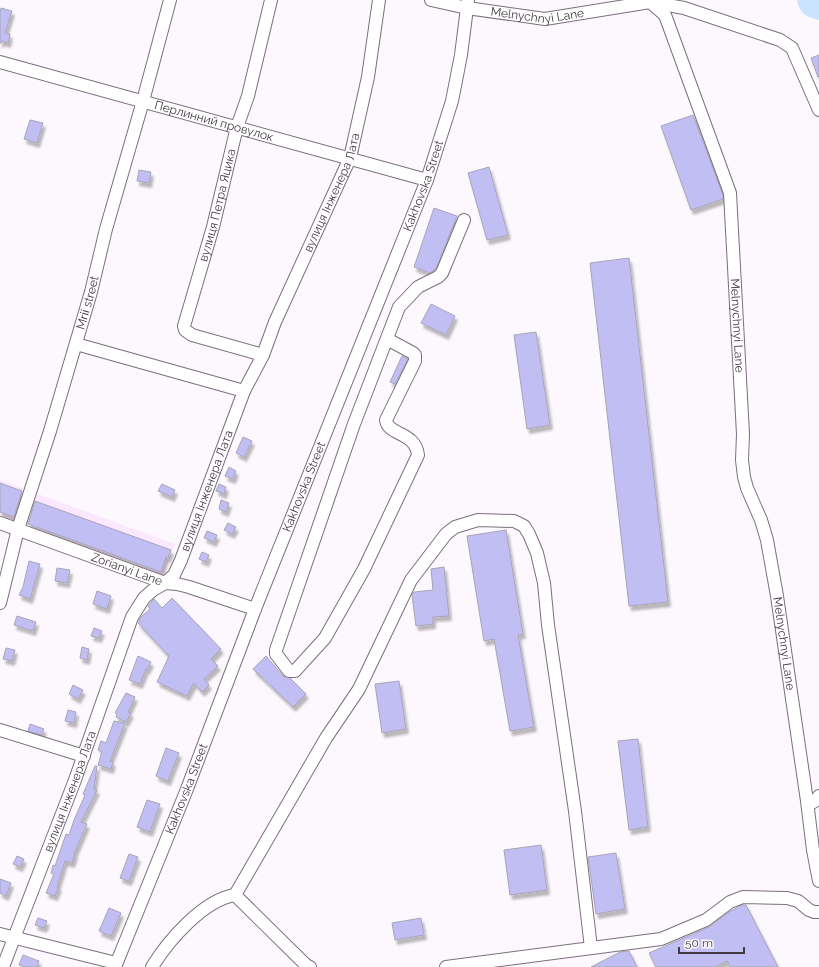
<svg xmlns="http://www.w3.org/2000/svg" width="819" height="967" viewBox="0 0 819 967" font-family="Raleway,sans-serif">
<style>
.built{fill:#fbe8fe}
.water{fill:#cce3ff}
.building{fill:#c1bef4;stroke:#a6a5b7;filter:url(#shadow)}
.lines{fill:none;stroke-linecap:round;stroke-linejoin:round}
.minor-casing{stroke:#7b6f7d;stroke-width:14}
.minor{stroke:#fff;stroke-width:12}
.labels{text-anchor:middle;stroke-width:4;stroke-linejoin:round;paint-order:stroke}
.street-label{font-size:12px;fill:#403b41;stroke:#fdf8fe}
</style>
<defs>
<filter id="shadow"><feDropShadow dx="2.5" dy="4.5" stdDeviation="1" flood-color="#0004"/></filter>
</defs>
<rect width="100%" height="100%" fill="#fdf8fe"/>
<path class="built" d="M0,480l175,64 -12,31 -163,-58z"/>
<path class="water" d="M797,0h22v20c-12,-2 -20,-7 -22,-20z"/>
<path class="building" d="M1,8l11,3 -7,22 5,1 -2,9 -6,-2 -1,2h-1v-31z
M819,55v21l-1,1 -7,-19z
M693,115l30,80v4l-32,11 -30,-84z
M30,120l13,3 -6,20 -13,-4z
M489,167l19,68 -21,5 -19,-67z
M139,170l12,2 -2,11 -12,-2z
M434,208l23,8 -21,53 -6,4 -16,-6z
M629,258l39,344 -39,4 -39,-343z
M431,304l24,12 -9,19 -25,-12z
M536,332l14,93 -23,4 -13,-94z
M402,356l6,3 -13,25 -5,-2z
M243,437l9,4 -8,16 -8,-4z
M229,467l7,4 -3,8 -8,-3z
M0,483l22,8 -8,26 -14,-5z
M162,484l13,6 -3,7 -14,-6z
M219,484l7,3 -2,7 -8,-3z
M221,500l8,3 -3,9 -7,-3z
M35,501l136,49 -3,8 -2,-1 -5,15 -133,-48z
M228,523l8,4 -4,7 -8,-4z
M506,530l17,104 -5,1 16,92 -24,4 -16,-92 -10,2 -17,-105z
M207,531l10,4 -3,7 -10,-4z
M202,552l7,3 -3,7 -7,-3z
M29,561l11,3 -10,35 -11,-4 4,-8z
M444,567l5,49 -16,1v7l-17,2 -4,-31 2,-3 19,-2 -2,-21z
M57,568l13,2 -3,13 -12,-2z
M97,591l14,5 -4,13 -14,-5z
M172,598l49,51 -10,10 7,7 -14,13 5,6 -7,7 -8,-9 -7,13 -30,-14 12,-26 -31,-33 3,-6 9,-8 -2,-3 6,-7 8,9z
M17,616l19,6 -3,9 -19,-6z
M94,628l8,3 -3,7 -8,-2z
M82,647l7,2 -2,11 -7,-2z
M6,648l9,2 -3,11 -9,-2z
M138,656l13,6 -4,8 -1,-1 -6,15 -11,-4z
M266,656l17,20 7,2 16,16 -13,13 -40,-38z
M399,681l7,48 -24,4 -7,-49z
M73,685l10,5 -5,9 -9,-5z
M126,693l9,4 -7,15 3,1 -5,9 -10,-5 1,-3 -2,-1z
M68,710l8,2 -2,11 -9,-2z
M114,721l11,2 -15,38 3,1 -2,7 -13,-4 4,-13 -4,-2 3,-9 5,2z
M30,724l14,5 -3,6 -13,-4z
M638,739l10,88 -19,3 -11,-89z
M166,748l13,5 -11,28 -12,-5z
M95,766h2l-3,23 3,1 -16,32 6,2 -13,30h1l-3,9 -7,-2 -8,26h2l-4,9 -9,-3 8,-19 -3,-1 2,-8 2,1 11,-32 3,1 5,-15 11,-25 -2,-1z
M147,800l13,4 -10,28 -13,-5z
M541,845l6,45 -37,5 -6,-45z
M616,853l9,56 -29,5 -8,-57z
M129,854l9,3 -9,24 -9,-3z
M17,856l7,3 -4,8 -7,-3z
M0,879l11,4 -5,13 -6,-3z
M742,905h4l32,62h-48l-3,-6 -12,6h-59l-7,-14 60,-26 20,-15z
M109,908l12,5 -10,23 -12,-5z
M38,918l9,3 -3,7 -9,-3z
M421,918l3,17 -29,5 -3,-17z
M629,951l8,16h-46l29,-15z
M23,955l16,6 -2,6h-12l-6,-2z"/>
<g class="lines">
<g class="minor-casing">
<g id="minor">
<path id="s1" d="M431,0l36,8 78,11 105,-17 15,13 65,178 13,241 -1,26 2,17 3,11 14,32 6,20 10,56 30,205 6,49 6,31"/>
<path d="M652,2l32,6 96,32 12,8 27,62"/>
<path id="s2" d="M0,62l427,118"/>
<path d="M387,339l26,14 2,2v6l-29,59c2,16 29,11 32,35l-54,114 -39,69 -30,33h-6l-13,-17v-4l78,-226 45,-117 19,-20 20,-10 4,-4 22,-53"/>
<path d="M76,344l168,47"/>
<path id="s3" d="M263,355l-71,-20 -7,-5 -1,-4 29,-99 24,-100 11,-31 23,-96"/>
<path id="s4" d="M0,523l165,60 12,1 12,3 66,22"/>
<path id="s5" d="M0,603l18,-74 32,-98 41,-139 15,-63 37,-128 27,-101"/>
<path d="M0,730l84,26"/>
<path d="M808,805l7,-4 4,-5"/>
<path d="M235,895l91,-157 33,-49 52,-109 35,-46 9,-7 23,-7 36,1 10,5 5,8 8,19 7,30 4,42 27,186 16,137"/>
<path d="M0,934l116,29"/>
<path id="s6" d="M3,967l11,-29 61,-158 57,-163 12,-19 9,-8 12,-7 9,-8 7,-15 63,-169 19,-36 12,-33 75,-164 18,-81 11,-77"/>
<path id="s7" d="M115,967l72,-178 68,-180 172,-429 25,-79 9,-46 7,-55"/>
<path d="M152,967c16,-26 51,-67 83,-72l71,70 4,2"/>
<path d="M446,967l215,-28 45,-19 24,-18 13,-5 44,1 11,3 11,9 5,2h5"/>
</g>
</g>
<use href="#minor" class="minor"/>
</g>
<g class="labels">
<g class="street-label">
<text dy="4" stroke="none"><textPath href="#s1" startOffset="108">Melnychnyi Lane</textPath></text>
<text dy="4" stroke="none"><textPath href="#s2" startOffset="222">Перлинний провулок</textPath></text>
<text dy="4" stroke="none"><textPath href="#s7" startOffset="840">Kakhovska Street</textPath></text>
<text dy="4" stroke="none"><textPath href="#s6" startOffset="848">вулиця Інженера Лата</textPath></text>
<text dy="4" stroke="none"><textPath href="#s3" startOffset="212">вулиця Петра Яцика</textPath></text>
<text dy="4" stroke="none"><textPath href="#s5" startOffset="313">Mrii street</textPath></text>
<text dy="4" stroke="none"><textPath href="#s1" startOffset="564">Melnychnyi Lane</textPath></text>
<text dy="4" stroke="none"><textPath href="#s7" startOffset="516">Kakhovska Street</textPath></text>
<text dy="4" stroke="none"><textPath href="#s6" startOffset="524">вулиця Інженера Лата</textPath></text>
<text dy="4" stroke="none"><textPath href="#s4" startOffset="135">Zorianyi Lane</textPath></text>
<text dy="4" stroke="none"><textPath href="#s1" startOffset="888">Melnychnyi Lane</textPath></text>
<text dy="4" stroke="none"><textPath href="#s7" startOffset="192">Kakhovska Street</textPath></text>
<text dy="4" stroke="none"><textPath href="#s6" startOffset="188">вулиця Інженера Лата</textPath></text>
</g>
</g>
<path d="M679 947v6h65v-6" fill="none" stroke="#403b41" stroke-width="2"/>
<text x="685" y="947" font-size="12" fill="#403b41" stroke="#fdf8fe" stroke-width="3" paint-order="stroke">50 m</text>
</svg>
